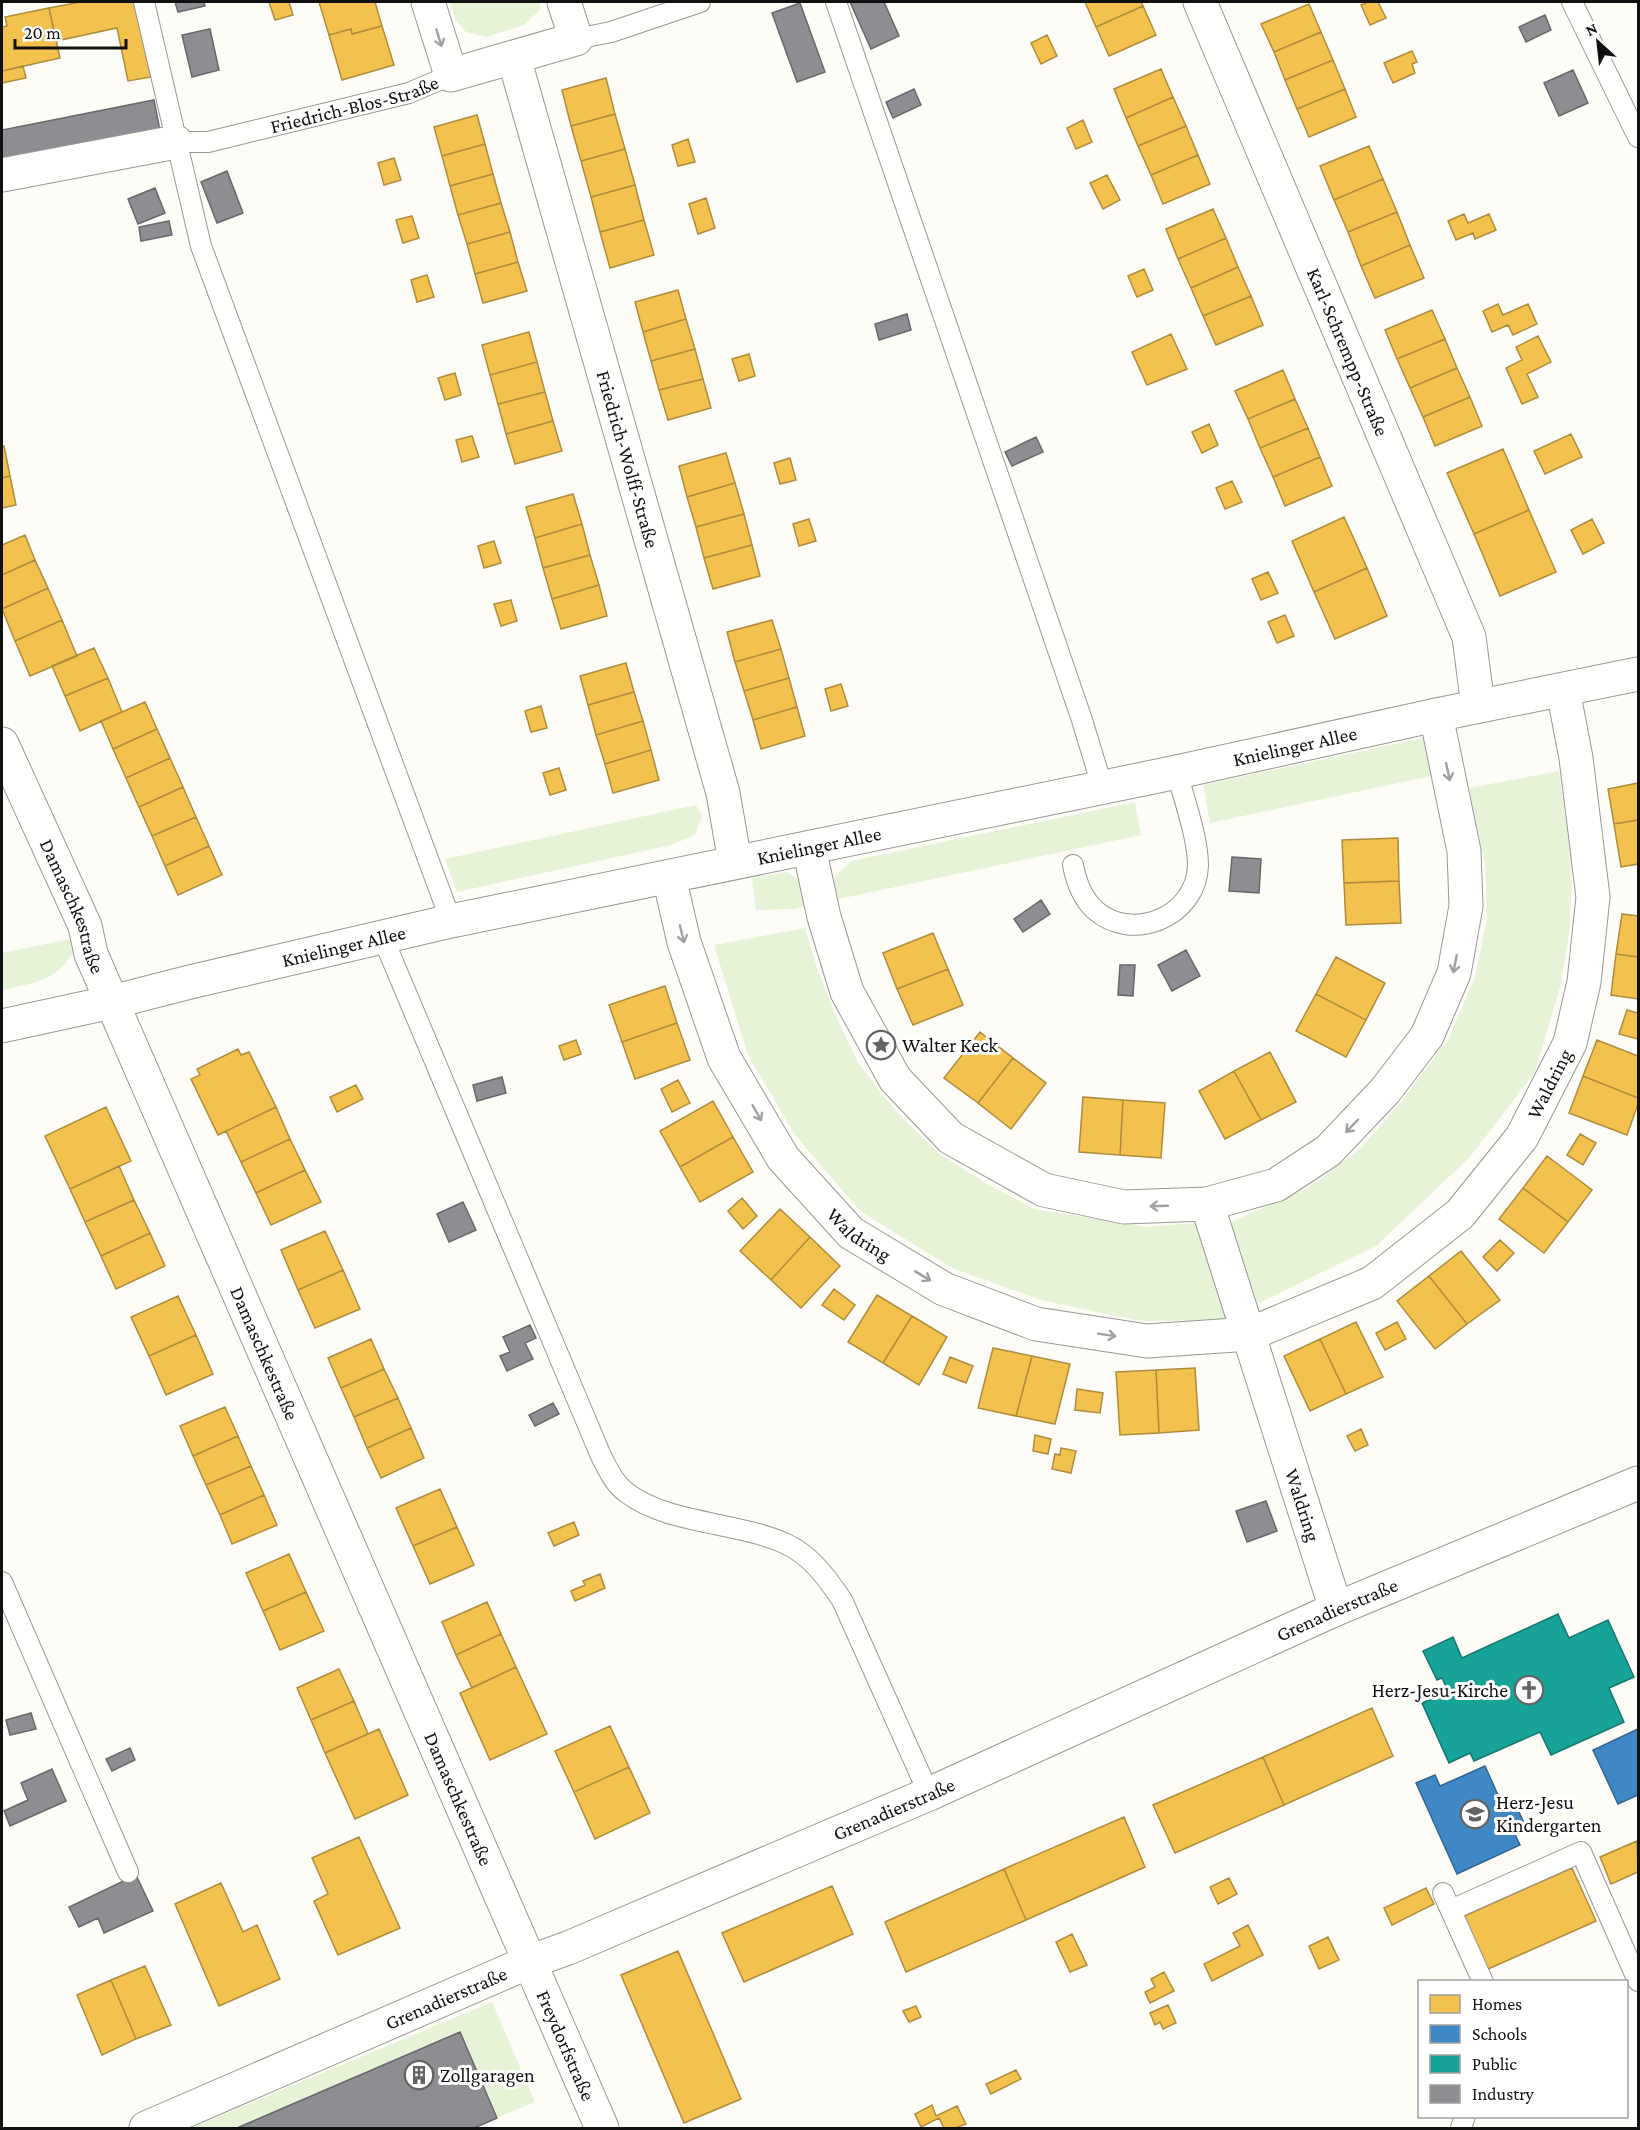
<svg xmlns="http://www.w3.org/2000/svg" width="1640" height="2130" viewBox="0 0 1640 2130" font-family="'Crimson Pro',serif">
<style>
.green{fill:#e7f3d7}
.homes{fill:#f2c14e;stroke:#ae8c3c;stroke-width:1.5}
.schools{fill:#3f88c5;stroke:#31648f;stroke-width:1.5}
.public{fill:#17a398;stroke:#157770;stroke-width:1.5}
.industry{fill:#8d8d92;stroke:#68686b;stroke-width:1.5}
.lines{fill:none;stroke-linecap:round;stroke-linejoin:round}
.lane-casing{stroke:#979795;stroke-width:22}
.street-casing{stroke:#979795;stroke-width:35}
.lane{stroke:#fffffe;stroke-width:20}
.street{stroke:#fffffe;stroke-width:33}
.oneway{stroke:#a0a09f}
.labels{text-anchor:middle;stroke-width:6;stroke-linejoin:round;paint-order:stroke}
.street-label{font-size:20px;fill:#111;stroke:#fff}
.poi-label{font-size:20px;fill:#111;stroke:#fff;text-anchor:start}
</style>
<rect width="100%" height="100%" fill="#fdfcf7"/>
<path class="green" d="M450,2h90v8l-16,15 -38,12 -20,-5 -11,-13z
M1428,737l8,38 -226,48 -7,-38z
M1559,771l13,95 -2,63 -9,55 -26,88 -65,85 -94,89 -119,58 -35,-78 86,-38 52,-39 39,-44 50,-67 26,-61 12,-59 -2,-54 -16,-76z
M1135,802l6,33 -307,65 -3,-14 5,-10 15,-15z
M696,805l6,11 -7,19 -24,10 -214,47 -12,-33z
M787,872l19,13 8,19 -20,5 -38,1 -4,-32z
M805,928l12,40 19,48 22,47 36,46 44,44 46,29 50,27 112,18 50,-4 34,97 -90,1 -99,-21 -89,-32 -92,-57 -65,-76 -47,-80 -34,-110z
M75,938l2,7c-18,36 -39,37 -75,45v-37z
M492,2002l43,100 -38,16 -37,-86 -221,96h-48z"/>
<path class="homes" d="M80,2h54l17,75 -23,4 -11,-53 -61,13 -7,-33z
M269,2h20l4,13 -18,5z
M319,2h56l7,24 -30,8 -1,-5 -22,6z
M1085,2h56l2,4 -47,21z
M1368,2h10l8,16 -16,7 -9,-20z
M1309,4l12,28 -47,20 -13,-28z
M1143,6l13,29 -47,21 -13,-29z
M49,8l11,50 -58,13v-44l5,-1 -2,-9z
M382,26l12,39 -52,15 -13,-45 22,-6 1,5z
M1321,32l12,28 -48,20 -11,-28z
M1047,35l10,21 -16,8 -10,-21z
M1412,51l5,11 -5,2 3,9 -22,10 -9,-20z
M1333,60l12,29 -48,20 -12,-29z
M23,66l3,12 -24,5v-12z
M1161,69l12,28 -47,21 -12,-29z
M606,78l9,36 -44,12 -9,-36z
M1345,89l11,28 -47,20 -12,-28z
M1173,97l13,29 -48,20 -12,-28z
M615,114l10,35 -44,12 -10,-35z
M477,115l8,29 -43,12 -8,-29z
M1083,120l9,22 -16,7 -9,-21z
M1186,126l12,29 -47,20 -13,-29z
M688,139l7,23 -17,4 -6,-21z
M485,144l8,30 -43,12 -8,-30z
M1369,146l14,33 -49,21 -14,-34z
M625,149l10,36 -44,12 -10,-36z
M1198,155l12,29 -47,20 -12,-29z
M394,158l7,22 -17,5 -6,-22z
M493,174l8,29 -43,12 -8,-29z
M1107,175l13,25 -17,9 -13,-26z
M1383,179l14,33 -49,20 -14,-32z
M635,185l9,35 -44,12 -9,-35z
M706,198l9,30 -17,6 -9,-30z
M501,203l9,29 -43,12 -9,-29z
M1213,209l13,29 -48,21 -12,-30z
M1397,212l13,33 -49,21 -13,-34z
M1464,214l4,9 21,-9 7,16 -21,9 -2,-6 -17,7 -8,-19z
M412,216l7,22 -16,5 -7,-23z
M644,220l10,35 -44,13 -10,-36z
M510,232l8,30 -43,12 -8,-30z
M1226,238l12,29 -47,21 -13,-29z
M1410,245l14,33 -49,20 -14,-32z
M518,262l9,29 -44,12 -8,-29z
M1238,267l13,29 -48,20 -12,-28z
M1144,269l9,21 -16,7 -9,-21z
M427,275l7,22 -17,5 -6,-22z
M678,290l8,29 -43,13 -8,-30z
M1251,296l12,29 -47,20 -13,-29z
M1498,304l5,11 25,-11 9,20 -24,11 -5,-10 -16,7 -9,-21z
M1432,310l13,29 -48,20 -12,-29z
M686,319l9,30 -44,12 -8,-29z
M529,332l8,30 -47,13 -8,-30z
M1171,334l16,35 -40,16 -15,-33z
M1538,336l13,26 -24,12 11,23 -16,7 -16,-36 16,-8 -6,-13z
M1445,339l12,29 -47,20 -13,-29z
M695,349l8,30 -44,11 -8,-29z
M749,354l6,22 -16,5 -7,-22z
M537,362l8,30 -47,12 -8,-29z
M1457,368l13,29 -47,20 -13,-29z
M1283,370l12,29 -47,20 -13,-28z
M455,373l6,22 -16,5 -7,-22z
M703,379l8,29 -43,12 -9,-30z
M545,392l8,29 -47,13 -8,-30z
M1470,397l12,29 -47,20 -12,-29z
M1295,399l13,29 -48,20 -12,-29z
M553,421l9,30 -47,13 -9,-30z
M1209,424l9,21 -16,8 -10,-21z
M1308,428l12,29 -47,20 -13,-29z
M1571,434l11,23 -37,17 -11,-23z
M472,436l7,21 -17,5 -6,-22z
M4,446l6,30 -8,2v-31z
M1503,449l26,61 -55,24 -27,-61z
M726,453l9,30 -48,14 -8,-31z
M1320,457l12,29 -47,20 -12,-29z
M790,458l6,22 -16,4 -6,-21z
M10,476l6,29 -14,3v-30z
M1232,481l10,21 -17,7 -9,-21z
M735,483l9,31 -48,13 -9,-30z
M573,494l9,30 -47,14 -9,-31z
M1529,510l27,62 -56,24 -26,-62z
M744,514l8,31 -48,13 -8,-31z
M1344,517l23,51 -53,24 -22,-51z
M809,519l7,22 -17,5 -6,-22z
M1592,519l12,24 -21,11 -12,-24z
M582,524l8,31 -47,13 -8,-30z
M25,535l10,25 -33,15v-30z
M494,541l7,22 -17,5 -6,-22z
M752,545l8,31 -47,13 -9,-31z
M590,555l9,30 -47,14 -9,-31z
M35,560l13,28 -46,21v-34z
M1367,568l20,48 -52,23 -21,-47z
M1268,572l10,21 -17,7 -9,-21z
M599,585l8,31 -46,13 -9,-30z
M48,588l14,32 -47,21 -13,-32z
M511,600l6,21 -16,5 -7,-22z
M1285,615l9,21 -17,7 -9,-21z
M62,620l15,36 -47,20 -15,-35z
M772,620l9,29 -46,13 -8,-30z
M94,648l14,30 -43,18 -13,-30z
M781,649l8,29 -45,13 -9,-29z
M626,663l8,29 -46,13 -8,-29z
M108,678l14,34 -42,19 -15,-35z
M789,678l8,29 -44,13 -9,-29z
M841,684l7,22 -17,5 -6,-22z
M634,692l9,29 -47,14 -8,-30z
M145,702l12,27 -44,20 -12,-28z
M541,706l6,22 -16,4 -6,-21z
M797,707l8,29 -44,13 -8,-29z
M643,721l8,29 -46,14 -9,-29z
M157,729l13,29 -44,20 -13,-29z
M651,750l8,30 -46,13 -8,-29z
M170,758l13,29 -44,20 -13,-29z
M559,768l7,22 -16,5 -7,-22z
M1638,783v37l-24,4 -6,-35z
M183,787l13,30 -44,19 -13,-29z
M196,817l13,29 -44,20 -13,-30z
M1638,820v44l-17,3 -7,-43z
M1398,838l1,43 -55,2 -2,-43z
M209,846l13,29 -44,20 -13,-29z
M1399,881l2,42 -55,2 -2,-42z
M1622,914l16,2v41l-22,-3z
M933,933l15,36 -51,20 -14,-36z
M1616,954l22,3v42l-27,-4z
M1336,957l49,26 -19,37 -50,-26z
M948,969l15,36 -50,20 -16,-36z
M665,986l12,37 -55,19 -13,-37z
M1316,994l50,26 -20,37 -50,-26z
M1627,1010l11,3v26l-19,-5z
M677,1023l13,37 -55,19 -13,-37z
M980,1032l33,26 -35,45 -34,-25z
M576,1040l5,14 -17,6 -5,-14z
M1597,1040l41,16v42l-55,-22z
M238,1049l3,6 8,-3 27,55 -58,28 -27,-56 9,-4 -3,-6z
M1270,1052l26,50 -35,18 -27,-49z
M1013,1058l33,25 -35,46 -33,-26z
M1234,1071l27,49 -36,19 -26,-48z
M1583,1076l55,22v6l-11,31 -58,-22z
M678,1080l12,23 -18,9 -11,-23z
M356,1085l7,14 -26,13 -7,-15z
M1083,1097l40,3 -3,55 -41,-3z
M1123,1100l42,3 -4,55 -41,-3z
M713,1101l20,36 -53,30 -20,-36z
M106,1107l25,54 -61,28 -25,-53z
M276,1107l14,32 -49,23 -15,-31z
M1580,1134l16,9 -13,22 -16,-10z
M733,1137l20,35 -53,30 -20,-35z
M290,1139l15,31 -49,23 -15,-31z
M1547,1156l45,34 -24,32 -45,-34z
M119,1166l15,34 -49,22 -15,-33z
M305,1170l16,32 -50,23 -15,-32z
M1523,1188l45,34 -24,31 -45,-34z
M742,1198l15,18 -14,13 -15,-18z
M134,1200l16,33 -49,23 -16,-34z
M780,1209l30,28 -39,43 -31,-29z
M325,1231l18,39 -45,20 -17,-40z
M150,1233l15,33 -49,23 -15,-33z
M810,1237l30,29 -39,42 -30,-28z
M1500,1240l14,13 -17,18 -14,-14z
M1461,1251l39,49 -33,24 -38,-48z
M343,1270l17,39 -45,19 -17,-38z
M1429,1276l38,48 -32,25 -38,-48z
M834,1289l21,16 -11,15 -22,-15z
M877,1295l35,21 -29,47 -35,-21z
M178,1296l18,39 -47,21 -18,-39z
M912,1316l35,21 -28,48 -36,-22z
M1356,1322l27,55 -37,17 -26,-55z
M1397,1322l9,17 -21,11 -9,-17z
M196,1335l17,39 -47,21 -17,-39z
M371,1339l13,30 -43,19 -13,-30z
M1320,1339l26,55 -36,17 -26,-55z
M993,1348l39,8 -16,60 -38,-8z
M1032,1356l38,8 -15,60 -39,-8z
M950,1357l23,9 -7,17 -23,-9z
M1195,1368l4,62 -40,3 -3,-63z
M384,1369l14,29 -44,19 -13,-29z
M1156,1370l3,63 -39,2 -4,-63z
M1077,1389l26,4 -3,20 -25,-3z
M398,1398l13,30 -44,20 -13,-31z
M225,1407l13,29 -45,20 -13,-30z
M411,1428l13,30 -43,20 -14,-30z
M1361,1429l7,16 -13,6 -8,-15z
M1035,1435l16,4 -3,15 -15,-3z
M238,1436l13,30 -45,19 -13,-29z
M1061,1448l15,3 -5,22 -19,-4 3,-15 5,1z
M251,1466l13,29 -44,20 -14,-30z
M440,1489l17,38 -44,19 -17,-38z
M264,1495l13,30 -45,19 -12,-29z
M574,1522l5,13 -25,11 -6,-13z
M457,1527l17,38 -44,19 -17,-38z
M289,1554l17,38 -43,19 -17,-38z
M600,1574l5,14 -30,13 -4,-10 14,-6 -2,-4z
M306,1592l18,39 -44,19 -17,-39z
M487,1602l14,32 -45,21 -14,-33z
M501,1634l15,33 -44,21 -16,-33z
M516,1667l31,67 -57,26 -30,-67z
M339,1669l15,32 -43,19 -14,-32z
M354,1701l14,33 -43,19 -14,-33z
M1372,1708l21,48 -109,49 -21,-48z
M610,1726l19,41 -55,25 -19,-41z
M379,1729l29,66 -53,24 -30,-66z
M1263,1757l21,48 -109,48 -22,-48z
M629,1767l21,46 -55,26 -21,-47z
M1124,1817l21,50 -119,53 -22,-51z
M359,1837l41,91 -62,27 -24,-54 14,-7 -16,-36z
M1637,1841l1,31 -27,12 -11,-27z
M1572,1868l24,53 -110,49 -24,-53z
M1004,1869l22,51 -120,52 -21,-50z
M1229,1878l8,16 -19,10 -8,-17z
M221,1883l22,49 14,-7 23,54 -61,27 -44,-102z
M832,1886l21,48 -109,48 -22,-49z
M1426,1888l8,16 -42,21 -8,-17z
M1248,1925l15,30 -51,26 -8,-17 36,-18 -7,-13z
M1072,1934l15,31 -17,7 -14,-30z
M1328,1937l11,23 -20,9 -10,-23z
M678,1951l63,148 -57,24 -63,-148z
M145,1966l26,59 -35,14 -25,-59z
M1164,1972l10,19 -24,12 -5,-11 10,-5 -4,-8z
M111,1980l25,59 -34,16 -25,-60z
M1168,2005l8,18 -13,6 -3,-7 -5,3 -5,-12z
M916,2006l5,11 -12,5 -6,-11z
M1016,2070l5,9 -30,15 -5,-10z
M932,2105l4,11 21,-10 9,18 -11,4h-11l-5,-10 -18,9 -6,-13z"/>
<path class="schools" d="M1638,1729v66l-20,9 -25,-54z
M1485,1766l17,38 11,-5 12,26 -12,5 7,15 -63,29 -41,-91 19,-8 5,11z"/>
<path class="public" d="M1558,1614l11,24 39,-18 26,57 -25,11 15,34 -73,33 -11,-23 -66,29 -4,-8 -21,10 -27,-60 26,-12 -6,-13 -5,2 -14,-29 30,-14 9,21z"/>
<path class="industry" d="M175,2h29l1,4 -27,6z
M850,2h34l15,34 -28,13z
M800,3l25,69 -28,10 -25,-69z
M1545,15l6,15 -25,12 -7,-15z
M210,29l9,41 -27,7 -10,-42z
M1573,70l15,33 -29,13 -15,-33z
M914,89l7,16 -28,13 -7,-16z
M154,100l6,31 -158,32v-33z
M227,171l16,42 -26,10 -16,-41z
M155,188l10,25 -27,11 -10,-25z
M169,221l3,14 -31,6 -2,-14z
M907,314l4,16 -32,10 -4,-16z
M1036,437l7,15 -31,14 -7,-14z
M1232,857l29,2 -2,34 -30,-2z
M1041,900l9,14 -27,18 -9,-13z
M1186,950l14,26 -28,15 -14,-26z
M1120,965h15l-2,31 -15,-1z
M502,1077l4,16 -29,8 -4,-16z
M463,1202l13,28 -27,12 -12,-28z
M530,1325l6,13 -11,5 8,16 -26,12 -7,-15 10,-4 -7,-15z
M553,1403l6,11 -24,12 -6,-11z
M1266,1501l11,30 -30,11 -11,-31z
M31,1713l5,16 -26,6 -4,-15z
M130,1748l5,12 -23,11 -6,-12z
M52,1769l14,32 -56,25 -6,-15 24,-11 -7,-17z
M136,1875l17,36 -49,22 -6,-15 -19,9 -10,-20z
M460,2032l37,86 -23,10h-237z"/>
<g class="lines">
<g class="lane-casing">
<g id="lane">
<path d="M144,2l57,244 250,675"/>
<path d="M836,2l246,718 20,66"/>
<path d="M1572,2l66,135"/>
<path d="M576,39l35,-7 89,-30"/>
<path id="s1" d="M176,142h32l201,-49 42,-18"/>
<path d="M1073,865c3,16 9,33 22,45 37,33 101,7 103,-44 0,-29 -14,-66 -21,-94"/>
<path d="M383,938l218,518c7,13 13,28 26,37 41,31 110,29 157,50 26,11 43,35 58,57l87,194"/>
<path d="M2,1582l126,290"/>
<path d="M1443,1893l40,89"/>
<path d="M1451,1910l130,-58 57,129"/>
<path d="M1461,2128l4,-12"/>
</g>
</g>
<g class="street-casing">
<g id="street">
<path d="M428,2l23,73 125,-36 -12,-37"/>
<path id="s2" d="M1200,2l269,635 9,69"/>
<path id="s3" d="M514,58l209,735 12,69"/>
<path d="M2,175l174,-33"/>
<path id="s4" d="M2,744l83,182 6,28 511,1174"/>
<path d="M809,848l15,69 23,75 48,87 56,59 93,52 80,17 83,-3 69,-19 52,-34 57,-60 42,-55 27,-63 12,-67 -2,-55 -28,-136"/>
<path id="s5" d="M669,877l15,65 40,116 59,100 68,75 93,56 92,35 111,17 103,-7 122,-51 88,-69 62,-77 48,-94 14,-61 9,-85 -17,-139 -13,-68"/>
<path id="s6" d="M2,1026l110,-24 78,-20 261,-61 726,-149 259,-57 202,-41"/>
<path id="s7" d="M1207,1204l129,405"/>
<path id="s8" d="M146,2128l383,-166 39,-14 361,-154 407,-185 302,-126"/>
</g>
</g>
<use href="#lane" class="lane"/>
<use href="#street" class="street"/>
</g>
<defs><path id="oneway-shaft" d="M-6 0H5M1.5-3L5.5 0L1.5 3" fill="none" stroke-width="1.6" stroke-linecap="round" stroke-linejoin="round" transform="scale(1.5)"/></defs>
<g class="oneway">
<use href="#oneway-shaft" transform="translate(439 38) rotate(73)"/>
<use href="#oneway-shaft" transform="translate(1448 772) rotate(78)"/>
<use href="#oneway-shaft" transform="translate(682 934) rotate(76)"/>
<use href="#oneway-shaft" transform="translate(1455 964) rotate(101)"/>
<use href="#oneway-shaft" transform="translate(757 1113) rotate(60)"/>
<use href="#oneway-shaft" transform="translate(1352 1126) rotate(134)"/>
<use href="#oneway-shaft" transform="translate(1159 1206) rotate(178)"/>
<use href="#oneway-shaft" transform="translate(923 1276) rotate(31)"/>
<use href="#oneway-shaft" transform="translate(1107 1335) rotate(9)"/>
</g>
<defs>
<g id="sight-ring" transform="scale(1.5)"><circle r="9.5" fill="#fff" stroke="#646362" stroke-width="1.5"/><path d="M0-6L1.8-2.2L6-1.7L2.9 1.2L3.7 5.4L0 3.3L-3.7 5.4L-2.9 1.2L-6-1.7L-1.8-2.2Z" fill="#646362"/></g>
<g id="church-ring" transform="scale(1.5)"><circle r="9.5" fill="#fff" stroke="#646362" stroke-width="1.5"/><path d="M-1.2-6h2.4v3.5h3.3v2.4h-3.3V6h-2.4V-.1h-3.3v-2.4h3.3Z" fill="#646362"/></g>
<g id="school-ring" transform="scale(1.5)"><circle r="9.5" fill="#fff" stroke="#646362" stroke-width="1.5"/><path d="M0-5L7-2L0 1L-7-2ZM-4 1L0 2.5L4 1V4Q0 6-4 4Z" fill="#646362"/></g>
<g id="building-ring" transform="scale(1.5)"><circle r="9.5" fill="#fff" stroke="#646362" stroke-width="1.5"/><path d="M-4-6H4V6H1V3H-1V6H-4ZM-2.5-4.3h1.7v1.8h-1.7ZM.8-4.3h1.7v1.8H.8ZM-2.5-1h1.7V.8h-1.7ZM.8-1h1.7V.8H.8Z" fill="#646362"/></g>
</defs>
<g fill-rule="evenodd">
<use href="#sight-ring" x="881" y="1045"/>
<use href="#church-ring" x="1529" y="1690"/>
<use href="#school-ring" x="1475" y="1814"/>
<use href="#building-ring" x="419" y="2075"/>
</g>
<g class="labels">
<g class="street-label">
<text dy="7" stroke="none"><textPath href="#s1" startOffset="183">Friedrich-Blos-Straße</textPath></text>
<text dy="7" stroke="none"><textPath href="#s2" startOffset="380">Karl-Schrempp-Straße</textPath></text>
<text dy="7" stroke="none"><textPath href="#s3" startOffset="417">Friedrich-Wolff-Straße</textPath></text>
<text dy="7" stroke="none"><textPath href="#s6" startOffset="1323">Knielinger Allee</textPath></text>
<text dy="7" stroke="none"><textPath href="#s6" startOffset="837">Knielinger Allee</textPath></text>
<text dy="7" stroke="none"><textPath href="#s4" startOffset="177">Damaschkestraße</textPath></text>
<text dy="7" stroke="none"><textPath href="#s6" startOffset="351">Knielinger Allee</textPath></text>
<text dy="7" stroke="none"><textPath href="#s5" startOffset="1232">Waldring</textPath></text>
<text dy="7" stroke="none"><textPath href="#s5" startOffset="414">Waldring</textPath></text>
<text dy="7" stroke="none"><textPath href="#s4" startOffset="664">Damaschkestraße</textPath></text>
<text dy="7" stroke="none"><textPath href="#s7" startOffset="316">Waldring</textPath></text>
<text dy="7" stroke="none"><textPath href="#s8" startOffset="1299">Grenadierstraße</textPath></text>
<text dy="7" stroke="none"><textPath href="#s4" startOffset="1150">Damaschkestraße</textPath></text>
<text dy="7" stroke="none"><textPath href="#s8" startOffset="813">Grenadierstraße</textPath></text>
<text dy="7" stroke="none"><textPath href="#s8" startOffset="327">Grenadierstraße</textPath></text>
<text dy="7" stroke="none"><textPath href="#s4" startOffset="1419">Freydorfstraße</textPath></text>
</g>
<g class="poi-label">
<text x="902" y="1052">Walter Keck</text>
<text x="1508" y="1697" text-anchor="end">Herz-Jesu-Kirche</text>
<text x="1496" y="1809">Herz-Jesu<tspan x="1496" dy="23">Kindergarten</tspan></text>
<text x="440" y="2082">Zollgaragen</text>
</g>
</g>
<rect width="1640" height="2130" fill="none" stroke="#111111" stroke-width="6"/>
<rect x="1418" y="1980" width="210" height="138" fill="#ffffff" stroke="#a0a0a0" stroke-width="1.5"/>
<rect x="1430" y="1995" width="30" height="18" fill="#f2c14e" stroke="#a0a0a0" stroke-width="1.5"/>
<text x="1472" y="2010" font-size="18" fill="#111111">Homes</text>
<rect x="1430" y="2025" width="30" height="18" fill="#3f88c5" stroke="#a0a0a0" stroke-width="1.5"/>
<text x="1472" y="2040" font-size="18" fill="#111111">Schools</text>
<rect x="1430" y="2055" width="30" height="18" fill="#17a398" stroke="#a0a0a0" stroke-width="1.5"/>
<text x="1472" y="2070" font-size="18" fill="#111111">Public</text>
<rect x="1430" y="2085" width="30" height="18" fill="#8d8d92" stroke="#a0a0a0" stroke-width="1.5"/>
<text x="1472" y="2100" font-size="18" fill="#111111">Industry</text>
<g transform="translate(1598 42) rotate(333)" stroke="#ffffff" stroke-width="4.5" paint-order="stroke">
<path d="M0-4.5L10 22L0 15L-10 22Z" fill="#111111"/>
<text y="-9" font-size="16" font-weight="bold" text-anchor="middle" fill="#111111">N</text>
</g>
<path d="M15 39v9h111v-9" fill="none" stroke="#111111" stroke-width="3"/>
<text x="24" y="39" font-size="18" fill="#111111" stroke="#ffffff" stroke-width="4.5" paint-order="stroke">20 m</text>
</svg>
